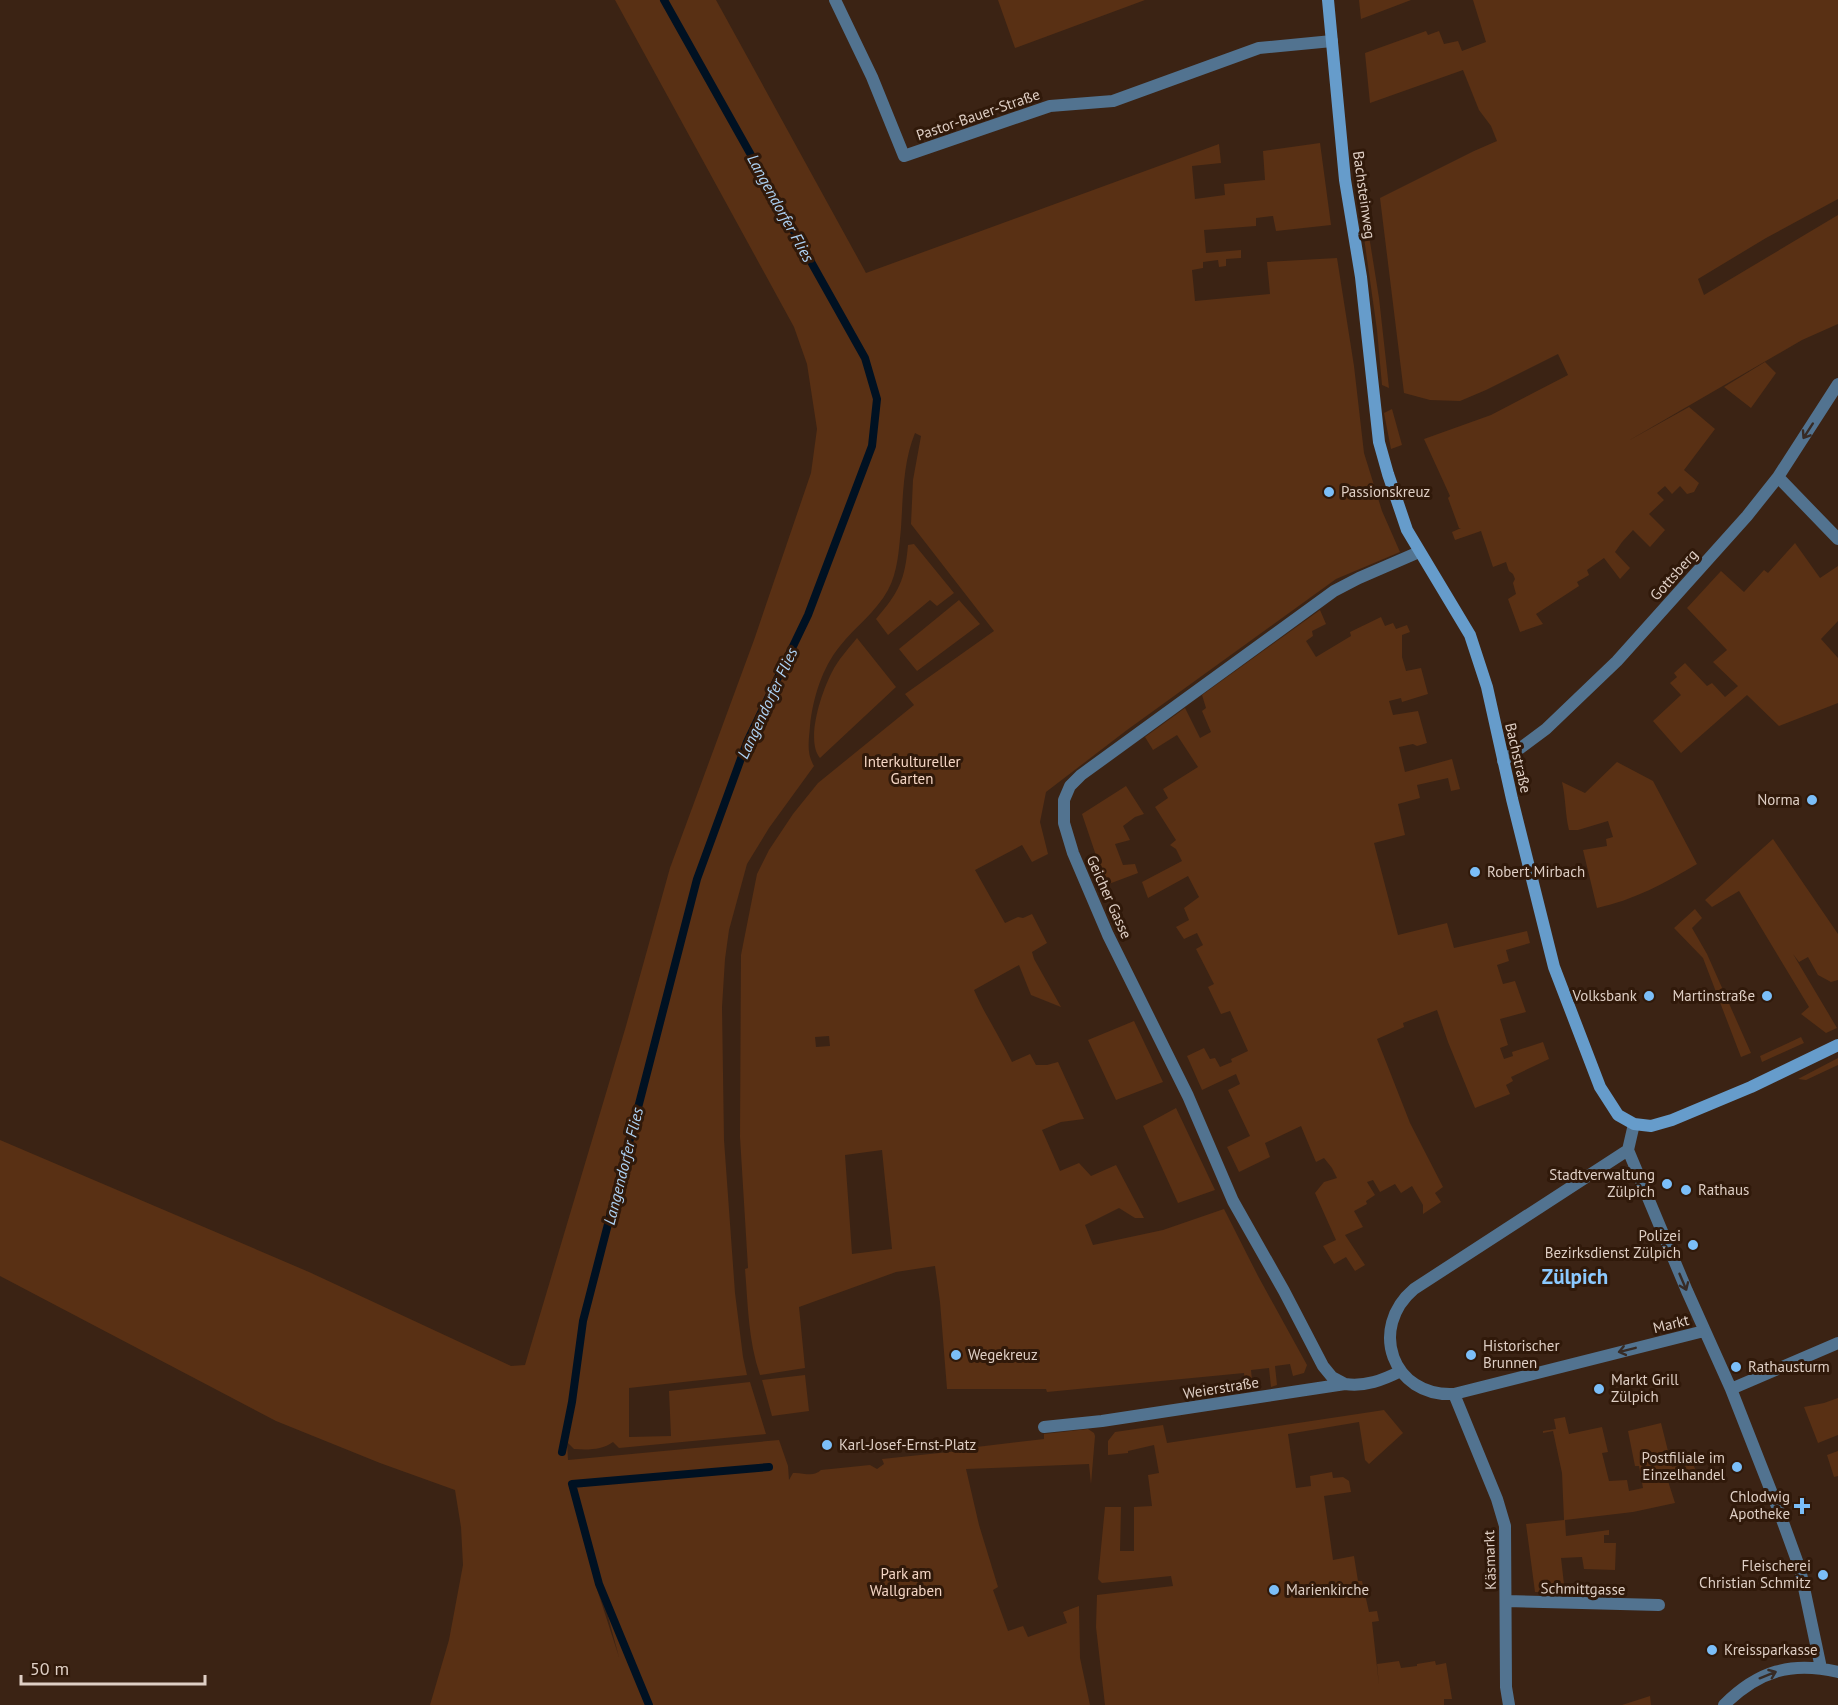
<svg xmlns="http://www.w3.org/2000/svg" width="1838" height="1705" viewBox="0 0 1838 1705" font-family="'PT Sans',sans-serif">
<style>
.green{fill:#593014;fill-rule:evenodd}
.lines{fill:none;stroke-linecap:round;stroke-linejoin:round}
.stream{stroke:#012;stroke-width:8}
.street{stroke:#527390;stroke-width:12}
.secondary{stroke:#669ccb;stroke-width:12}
.oneway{stroke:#372b25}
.poi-dot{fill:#7bbef8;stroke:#30190a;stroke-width:2}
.labels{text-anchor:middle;stroke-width:6;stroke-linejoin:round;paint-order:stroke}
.street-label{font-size:15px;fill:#dfcfc5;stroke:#30190a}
.poi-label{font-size:15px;fill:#dfcfc5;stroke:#30190a;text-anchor:start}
.park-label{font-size:15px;fill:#f5d6c5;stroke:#30190a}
.water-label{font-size:16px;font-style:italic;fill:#aed3f5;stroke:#30190a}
.district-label{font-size:21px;font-weight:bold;fill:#8bc9ff;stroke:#30190a}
</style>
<rect width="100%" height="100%" fill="#3b2314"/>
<path class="green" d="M615,0h101l150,273 353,-129 2,19 -29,3 3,33 30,-4 -1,-11 41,-4 -2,-29 57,-8 11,82 -55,6 -3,-15 -17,2v8l-52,4 2,23 35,-3v8l-15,1v7l-7,1 -1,-7 -15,2v6l-11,2 3,31 75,-7 -3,-32 70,-4 17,108 10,87 18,58 18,41 -64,27 -209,151 -81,62 -6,30 8,32 -16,8 -10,-17 -47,25 30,53 13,-6 5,1 9,-4 15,29 -15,9 2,7 27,48 -30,-12 -12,-30 -45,25c11,25 26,47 38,72l18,-8 6,11h11l11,-3 26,57 -23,3 -19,8 18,41 19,-8 12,13 25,-11 28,53h-9l-16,-10 -34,17 8,20 70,-15 61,-21 34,67 49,89 -3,8 -11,3 -3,-12 -15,2 2,19 -6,2 -2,-19 -18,2 2,20h-7l-2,-17 -197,19 -1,-3h-99l-7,-87 -5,-36 -39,6 -97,35 6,61 -45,7c-12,-35 -12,-71 -15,-106l3,-1 -8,-131 1,-182 16,-81 12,-24 24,-36 25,-31 96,-78 -9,-11 89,-63 -83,-107 2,-44 8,-44 -6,-3c-12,29 -12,64 -14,95 -2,20 -3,44 -13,62 -12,22 -33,37 -48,56 -18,22 -27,52 -30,80 -1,14 -4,27 4,40l-45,62 -22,36 -18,66 -4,29 -3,48 2,133 11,153 8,64 4,18 -118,13v49l42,-1 -2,-45 81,-9 16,52 -147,14 -6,-6c-11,8 -25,8 -39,7l-7,-7 1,18 211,-20 9,26 1,14 4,-7c10,-1 20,5 28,-3l49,-5 7,4 7,-5 -2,-5 86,-9v-2l76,-9v-5l44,-5 6,4 1,3 -4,48 -2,-20 -123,5 13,56 19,62 -5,3 15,41 15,-5 5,11 39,-14 -4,-11 16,-6 1,52 10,47h-660l19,-65 14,-75 -2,-38 -6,-37 -75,-27 -104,-42 -276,-145v-136l309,132 202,94 14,-1 101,-339 44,-158 84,-228 57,-167 6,-44 -10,-65 -13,-37zM829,1036l1,10 -14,1 -1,-10zM882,1150l10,99 -40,5 -7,-99zM583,1528h1l35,129 -23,-71z
M998,0h147l-130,48z
M1359,0h52l-50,19z
M1473,0h365v199l-72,39 -68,41 6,16 134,-80v109l-36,16 -174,101 61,-34 26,22 -31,41 15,13 -5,9 -7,2 -7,-8 -8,8 -7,-8 -8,7 7,7 -15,14 16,16 -15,17 -17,-17 -11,12 -7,10 15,16 -10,11 -16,-21 -17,12 2,5 -12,7 2,4 -43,28 7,10 -23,8 -12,-33 8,-5 -3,-11 2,-4 -2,-5 -4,-3 -3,-9 -13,5 -12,-36 -26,9 -3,-8 9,-4h-2l-11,-30 2,-2 -26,-57 67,-24 77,-40 -10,-21 -72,36 -26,11 -30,-1 -26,-7 -24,-195 94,-47 23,-10 -6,-15 -12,-16 -16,-40 -93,33 -5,-50 61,-22 2,4 11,-4 5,13 14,-3 4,10 24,-9z
M1363,198l16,100 10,90 -7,-3 -5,-55 -18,-128z
M1765,362l11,11 -25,35 -27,-21z
M1392,409l10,36 -11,4 -7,-36z
M1795,543l25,35 18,-12v55l-17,18 17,19v45l-59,23 -32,-31 -66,58 -28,-32 28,-26 -11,-12 7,-6 -3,-4 11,-10 22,23 5,-3 13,14 13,-11 -25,-24 14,-12 -40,-42 34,-37 23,21 20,-22 4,3z
M914,544l40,49 -17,13 -7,-6 -42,35 -12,-16c23,-27 29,-39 32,-74z
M959,600l21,24 -63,47 -18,-22z
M1320,610l6,14 -14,7 1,5 -7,5 10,16 35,-21 -1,-4 31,-15 4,9 8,-3 3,6 11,-4 3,7 -8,3v22l4,14 15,-3 7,26 -26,8 -1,-4 -12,3 4,14 25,-4 9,32 -10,3 -4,-2 -14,3 6,25 47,-13 8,30 -9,2 -3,-13 -31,7 3,13 -22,6 7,31 -31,8 24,92 49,-12 7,25 73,-17 3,12 -24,7 3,11 -12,4 6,19 12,-3 11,31 -26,7 8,26 -8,3 4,11 9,-3 -1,-4 31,-10 6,17 -38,18 2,4 -7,4 4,9 -35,14 -27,-66 -11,-32 -34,13 1,4 -27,12 33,84 33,64 -8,6 6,9 -18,12v-9l-11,-19 -11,7 -6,-9 -15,8 -7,-12 -6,2 8,13 -9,6 1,3 -13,7 9,16 -18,8 20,30 -10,6 -9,-14 -12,7 -11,-18 13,-6 -21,-47 9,-11 13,-4 -5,-10 -8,-10 -8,4 -15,-36 -36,17 5,14 -31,15 -12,-25 23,-11 -22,-46 12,-6 -4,-10 -34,16 -15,-34 17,-8 6,11 5,-1 5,9 12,-5 -1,-3 17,-8 -18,-40 -9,3 -13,-27 6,-3 -18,-35 7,-4 -6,-12 -13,6 -8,-12 13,-7 -5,-12 15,-11 -11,-21 -40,22 -6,-16 40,-21 -6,-12 -6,-4 6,-5 -21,-33 13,-9 -5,-9 35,-22 -21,-32 -24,15 -8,-13 40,-29 15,30 11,-6 -9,-21 4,-3 -4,-13z
M857,638l39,49 -76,71c-15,-18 2,-67 12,-86 6,-12 16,-23 25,-34z
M1617,762l36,19 44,83c-32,19 -63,36 -100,44l-14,-58 24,-4 -1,-7 7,-2 -5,-16 -30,9h-9c-4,-16 -3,-31 -7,-48l23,11z
M1126,786l18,28 -9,3 -12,9 7,14 -15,4 8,21 12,-1 3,9 -32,12 -24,-71z
M1773,839l65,95v46l-7,2 -13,-7 -10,-18 -9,5 -6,-8 44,74 -11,5 -25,-19 8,-7 -70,-116 -27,16 -7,-7z
M1695,909l7,9 -10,10 15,26 44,99 -10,4 -38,-99 -29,-30z
M1134,1021l29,61 -47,18 -28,-60z
M1801,1037l3,6 -42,19 -2,-6z
M1838,1058v7l-32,15 -8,-1z
M1176,1108l39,82 -37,13 -35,-77z
M805,1375l4,36 -37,5 -10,-36z
M1838,1398v37l-20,8 -14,-36 20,-4z
M1384,1410l19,23 -34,31 -4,-4 -6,-38 -71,12 8,54 15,-2 -1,-10 22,-4 1,6 10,-1 6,4 2,11 -27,4 9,64 21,-4 4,25h4l7,31 8,-1 2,10 -7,1 7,63 -2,-21 22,-3 2,7 16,-2v-2l18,-3 1,4 10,-2 6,36h-8v6h-339l-9,-78 1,-32 76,-9 -2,-10 -69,7 -4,-4 7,-72h16l-1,44h14v-44l18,-1 -4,-31 11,-2 -5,-28 -26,6v2l-20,2v-14l7,-9 48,-7 4,18z
M1565,1417l4,17 33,-7 6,25 -6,1 7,28 18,-1 2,11 14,-3 -4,-22h-4l-7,-35 33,-8 11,44 20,-5 4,9 -28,10 7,22 -42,9 -68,8 1,16 43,-6v5h-5v8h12l-1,27 -31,-1 -2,-12 -21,1 4,35 -30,-1 -9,-68 38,-4 -2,-47 -9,-42 -10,2v-2l13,-2 -2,-10z
M1838,1451v25l-4,1 -7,-22z
M1650,1696l1,9h-29z"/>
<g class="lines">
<path class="stream" d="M562,1452l10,-50 11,-81 114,-442 50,-137 61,-127 64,-169 5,-47 -12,-41 -201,-358
M649,1705l-50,-121 -27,-100 197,-17"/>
<path class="street" d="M835,0l37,77 32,79 146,-50 63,-5 146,-53 73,-7
M1778,477l60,62
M1503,761l43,-32 71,-68 130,-145 31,-39 60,-93
M1634,1124l-6,26 59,141 44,98 49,125 20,55 21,99
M1345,1384l-13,-7 -9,-11 -39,-75 -51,-90 -45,-105 -80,-161 -35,-82 -9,-30v-23l6,-14 11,-11 253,-184 25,-13 60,-26
M1731,1389l107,-46
M1454,1394l250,-63
M1044,1427l58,-6 243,-37c20,3 38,-4 56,-13
M1506,1601l153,4
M1509,1705l-3,-18 -1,-161 -8,-27 -43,-105c-62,3 -86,-66 -40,-105l214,-139
M1724,1705c34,-34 67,-44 114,-33"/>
<path class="secondary" d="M1328,0l17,180 16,97 18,165 9,32 19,56 63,105 17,52 25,112 42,168 46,120 18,28 16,9 17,2 21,-6 79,-33 87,-42"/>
</g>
<defs><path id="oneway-shaft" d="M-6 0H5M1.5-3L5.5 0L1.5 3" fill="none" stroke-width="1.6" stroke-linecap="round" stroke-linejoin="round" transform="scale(1.5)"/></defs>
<g class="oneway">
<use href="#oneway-shaft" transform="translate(1808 431) rotate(123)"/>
<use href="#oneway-shaft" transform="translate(1683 1282) rotate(67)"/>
<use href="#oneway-shaft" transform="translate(1627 1350) rotate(166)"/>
<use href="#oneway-shaft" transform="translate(1768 1675) rotate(-22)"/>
</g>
<g class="poi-dot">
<circle cx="1329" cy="492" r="6"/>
<circle cx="1812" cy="800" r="6"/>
<circle cx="1475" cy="872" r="6"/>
<circle cx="1649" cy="996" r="6"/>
<circle cx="1767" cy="996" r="6"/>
<circle cx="1667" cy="1184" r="6"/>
<circle cx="1686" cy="1190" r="6"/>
<circle cx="1693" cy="1245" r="6"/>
<circle cx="956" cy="1355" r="6"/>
<circle cx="1471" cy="1355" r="6"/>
<circle cx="1736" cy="1367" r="6"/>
<circle cx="1599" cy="1389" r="6"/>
<circle cx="827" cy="1445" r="6"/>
<circle cx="1737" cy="1467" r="6"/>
<path d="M1799 1497h6v6h6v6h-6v6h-6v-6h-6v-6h6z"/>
<circle cx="1823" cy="1575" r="6"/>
<circle cx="1274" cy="1590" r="6"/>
<circle cx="1712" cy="1650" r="6"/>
</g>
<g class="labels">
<g class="street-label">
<text transform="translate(978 115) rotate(-19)" y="5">Pastor-Bauer-Straße</text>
<text transform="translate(1364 195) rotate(82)" y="5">Bachsteinweg</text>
<text transform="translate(1674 575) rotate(-48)" y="5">Gottsberg</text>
<text transform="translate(1518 758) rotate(77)" y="5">Bachstraße</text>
<text transform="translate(1109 897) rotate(66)" y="5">Geicher Gasse</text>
<text transform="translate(1671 1324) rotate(-14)" y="5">Markt</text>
<text transform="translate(1221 1388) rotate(-9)" y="5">Weierstraße</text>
<text transform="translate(1490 1560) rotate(-92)" y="5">Käsmarkt</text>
<text transform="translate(1583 1589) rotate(1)" y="5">Schmittgasse</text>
</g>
<g class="poi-label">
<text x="1341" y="497">Passionskreuz</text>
<text x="1800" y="805" text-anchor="end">Norma</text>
<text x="1487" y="877">Robert Mirbach</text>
<text x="1637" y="1001" text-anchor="end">Volksbank</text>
<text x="1755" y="1001" text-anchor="end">Martinstraße</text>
<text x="1655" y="1180" text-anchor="end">Stadtverwaltung<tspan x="1655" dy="17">Zülpich</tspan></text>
<text x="1698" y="1195">Rathaus</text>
<text x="1681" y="1241" text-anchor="end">Polizei<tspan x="1681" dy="17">Bezirksdienst Zülpich</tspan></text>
<text x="1483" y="1351">Historischer<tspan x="1483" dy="17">Brunnen</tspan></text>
<text x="968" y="1360">Wegekreuz</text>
<text x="1748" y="1372">Rathausturm</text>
<text x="1611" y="1385">Markt Grill<tspan x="1611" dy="17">Zülpich</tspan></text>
<text x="839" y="1450">Karl-Josef-Ernst-Platz</text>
<text x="1725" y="1463" text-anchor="end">Postfiliale im<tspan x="1725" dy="17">Einzelhandel</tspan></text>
<text x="1790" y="1502" text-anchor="end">Chlodwig<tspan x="1790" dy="17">Apotheke</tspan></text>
<text x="1811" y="1571" text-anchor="end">Fleischerei<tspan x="1811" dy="17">Christian Schmitz</tspan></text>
<text x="1286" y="1595">Marienkirche</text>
<text x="1724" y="1655">Kreissparkasse</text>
</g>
<g class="park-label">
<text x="912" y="767">Interkultureller<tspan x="912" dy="17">Garten</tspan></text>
<text x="906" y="1579">Park am<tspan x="906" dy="17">Wallgraben</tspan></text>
</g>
<g class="water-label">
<text transform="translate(781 208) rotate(61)" y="6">Langendorfer Flies</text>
<text transform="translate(767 703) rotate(-65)" y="6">Langendorfer Flies</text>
<text transform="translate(623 1166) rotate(-76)" y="6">Langendorfer Flies</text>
</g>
<g class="district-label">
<text x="1575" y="1284">Zülpich</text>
</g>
</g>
<path d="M21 1675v9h184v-9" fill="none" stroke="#dfcfc5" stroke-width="3"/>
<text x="30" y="1675" font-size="18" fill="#dfcfc5" stroke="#30190a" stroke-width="4.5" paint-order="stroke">50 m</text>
</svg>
